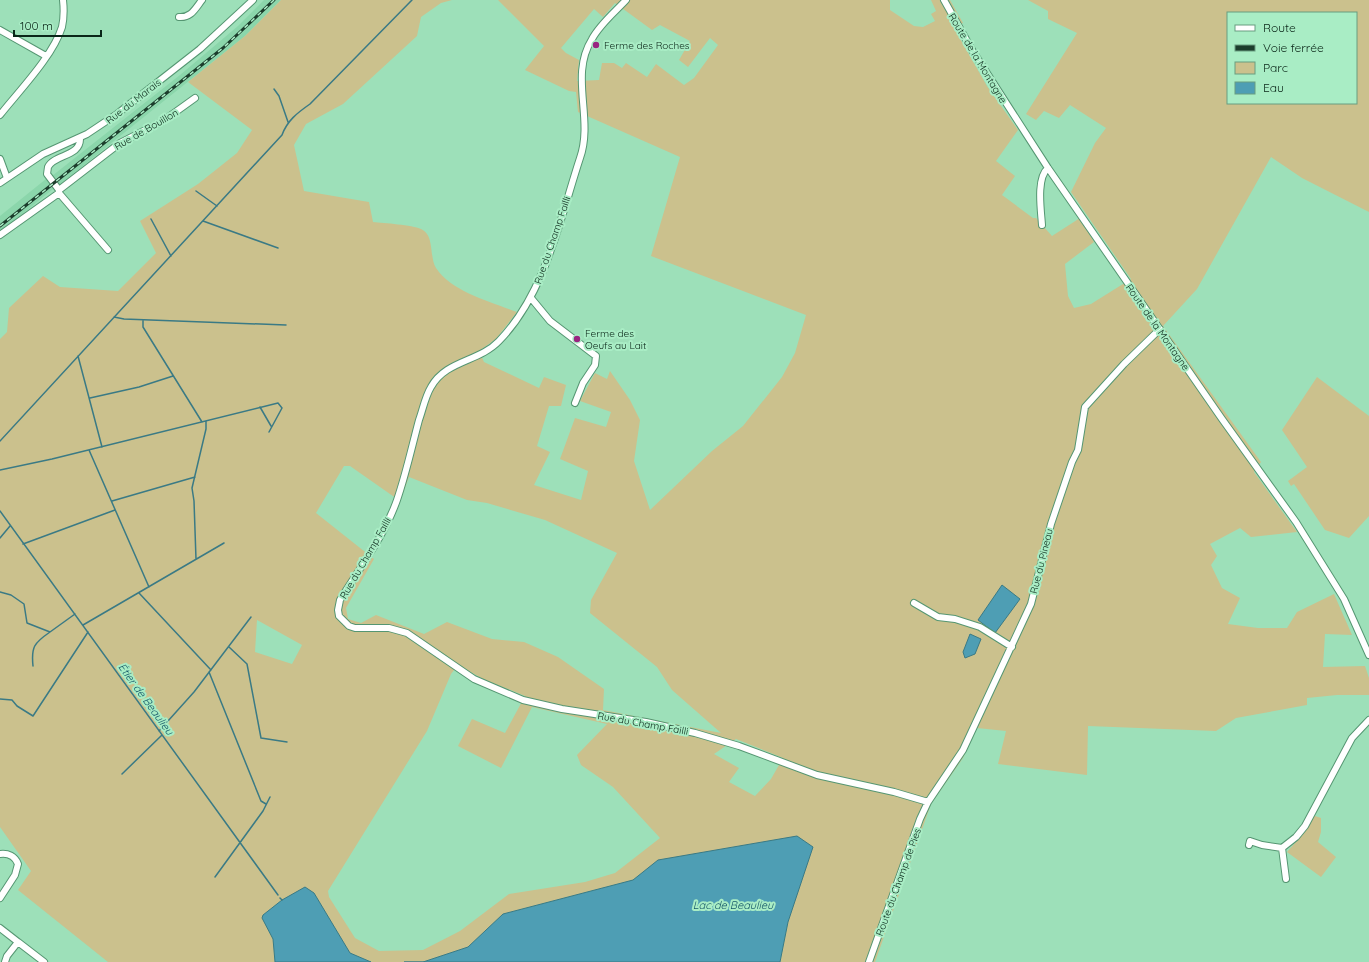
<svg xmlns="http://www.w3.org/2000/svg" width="1369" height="962" viewBox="0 0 1369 962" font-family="Quicksand,sans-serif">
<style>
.built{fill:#8bd6ab}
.green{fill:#cbc18d;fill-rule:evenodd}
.water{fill:#4e9eb4;stroke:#3a7a85}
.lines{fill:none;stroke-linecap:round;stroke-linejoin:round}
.stream{stroke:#3a7a85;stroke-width:1.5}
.minor-casing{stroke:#559672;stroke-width:8}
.minor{stroke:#fff;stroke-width:6}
.rail-casing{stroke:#1c3d2c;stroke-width:3}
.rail{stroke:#a9edc5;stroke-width:1.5;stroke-dasharray:4.5;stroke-linecap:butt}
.poi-dot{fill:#9a2581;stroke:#a9edc5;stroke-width:1.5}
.labels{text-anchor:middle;stroke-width:4;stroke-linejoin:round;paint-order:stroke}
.poi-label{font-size:10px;fill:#0a2618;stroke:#a9edc5;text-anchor:start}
.street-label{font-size:10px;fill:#0a2618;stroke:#a9edc5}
.water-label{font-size:11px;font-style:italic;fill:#175969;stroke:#a9edc5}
</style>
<rect width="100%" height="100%" fill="#9de0b9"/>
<path class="built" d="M264,0h17l-36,36 -186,149 -7,-9 128,-101 58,-49z
M46,179l7,10 -53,43v-16z"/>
<path class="green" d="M281,0h171l-11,3 -20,14 -4,19 -74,68 -37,20 -12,21 10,46 65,11 4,20c11,1 39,3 48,7 14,6 8,28 15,39 16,24 55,34 81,44l-21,27 -17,12 5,11 55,26 5,-11 22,8 -5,21h-12l-12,40 13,6 -16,33 47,15 7,-29 -28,-12 15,-41 31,9 5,-15 -31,-11 15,-28 12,6 3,-8 20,29 10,20 -6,41 16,49 62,-59 31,-25 39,-49 13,-24 11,-38 -155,-59 29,-99 -102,-45 -2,-20 -7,-1 -44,-21 19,-24 -46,-46h392v10l24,16 9,1 12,-6 -4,-7 5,-3 -5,-11h19l13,23 -9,5 33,58 31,44 -22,31 19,15 -13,19 31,23h3l16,18 28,-18 14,24 -29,22 3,32 6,12 17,-4 40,-25 -60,-87 24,-49 11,-15 -36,-23 -11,13 -15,-7 -8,9 -10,-6 51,-81 -29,-14v-8l-20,-11h341v212l-67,-34 -31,-21 -74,132 -34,37 98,136 -7,10 43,60 -46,5 -11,-9 -30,16 7,12 -6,9 11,23 18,10 -12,26 30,4h29l10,-16 37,-18 18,41 -27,-1 -2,33 42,-1 4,12v17h-32l-30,3v7l-71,13 -20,13 -128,-5 -1,49 -89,-11 8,-33 -29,-3 -14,30 -32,46 -56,158h-95l8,-40 -130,-62 -25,20 -130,34 -35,33 -45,15h-52l-21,-9 -36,-60 -32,7 -19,15 -1,3 11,21 2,23h-167l-90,-72 13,-19 -31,-44v-488l7,-7 2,-24 34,-32 17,11 58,4 38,-38 -16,-32 58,-37 39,-31 15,-23 -64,-48 57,-46zM615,3l37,27 8,-5 30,16 -11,19 9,7 22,-29 8,7 -24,33 -10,7 -28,-21 -9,13 -21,-14 -4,5 -8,-5h-12l-3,17 -22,1 2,-21 -13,-7 -5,-5 33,-39 9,8zM1228,13h128v90h-128zM344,466h6l50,35 9,-24 58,23 20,3 58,17 72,33 -26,47 -1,13 67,54 15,23 49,43 -118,-23 1,-21 -46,-32 -34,-15 -32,-3 -45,-17 -23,12 -48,-19 -15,8 -13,-4 -2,-11 28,-49 -58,-46zM257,620l45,25 -10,19 -37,-12zM458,665l25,14 42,17 -20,37 -33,-14 -14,27 43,22 31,-61 75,17 -30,31 4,10 32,22 47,51 -45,35 -30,9 -76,12 -49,37 -37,19 -44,1 -24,-13 -26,-41 -1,-6 99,-160 24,-57zM736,739l47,19 -12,21 -16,17 -26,-14 10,-14 -25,-14z
M1317,377l52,39v100l-20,22 -24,-8 -31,-46 -3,2 -3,-5 19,-14 -25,-37z
M1312,815l9,3v14l-3,10 18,15 -15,20 -34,-25 14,-16z"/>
<path class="water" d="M1002,585l18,14 -25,34 -17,-13z
M970,634l11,5 -6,15 -10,4 -2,-6z
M797,836l16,11 -25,75 -8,40h-376h19l45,-15 35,-33 130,-34 25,-20z
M305,887l9,6 36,60 21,9h-96l-2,-23 -11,-21 1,-3 19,-15z"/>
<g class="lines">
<path class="stream" d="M274,89l5,7 9,26
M196,191l21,15
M151,219l20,37
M203,221l75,27
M114,317l10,2 162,6
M143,321v6l59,95
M78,356l24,91
M90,398l49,-11 34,-11
M260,407l11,19
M0,441l282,-306c5,-14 15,-22 28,-31l102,-104
M89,450l60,137
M0,470l52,-11 226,-56 4,5 -13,24
M112,501l83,-24
M0,511l278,384
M0,538l10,-12
M23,544l92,-34
M196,559l-2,-58 -2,-13 14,-59v-8
M0,592l11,3 13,9 3,19 23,9 25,-18
M139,593l72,77
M83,625l141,-82
M229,647l18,17 14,74 26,4
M33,666c-2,-19 1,-23 17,-34
M209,672l52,129 5,3
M0,699l12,1 5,6 16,10 55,-84
M159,731l35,-39 57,-75
M122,774l40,-39
M215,877l48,-66 7,-14
M280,898l2,2"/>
<g class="minor-casing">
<path id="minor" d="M626,0c-11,12 -26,24 -34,39 -23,37 2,79 -12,119 -20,61 -35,136 -81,183 -20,21 -53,19 -68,46 -6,10 -8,22 -12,33 -7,26 -13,54 -22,80 -13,37 -37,67 -57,100l-2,10 1,6 10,10 6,2h34l18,5 67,46 49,21 39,9 84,13 49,11 44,13 78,29 77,17 34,10
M944,0l28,50 76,118 174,251 74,103 48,77 25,56
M179,17c12,1 16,-8 23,-17
M0,30l46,26
M0,115c19,-24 53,-59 62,-88 2,-9 2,-18 1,-27
M0,159l7,19
M0,183l43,-29 44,-20 30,-20 83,-65 53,-49
M59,190l61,-47 43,-22 32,-23
M59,190l-12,-16 1,-7c6,-13 33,-10 32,-29
M59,193l49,57
M1042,225c-1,-15 -6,-47 6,-57
M0,235l59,-42v-3
M531,298l19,23 46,35 -1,9 -12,18 -8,20
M914,603l24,14 17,2 25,8 32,20
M1249,845l1,-4 12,4 20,3 14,-11 9,-11 47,-88 17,-18
M1282,848l4,31
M0,854c8,-1 15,2 18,10l-3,11 -15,23
M0,928l18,14
M5,962l2,-6 11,-14 26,20
M869,962l51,-143 8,-17 35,-52 68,-146 20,-80 21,-62 6,-12 7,-43 39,-43 36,-35"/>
</g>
<use href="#minor" class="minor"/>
<g class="rail-casing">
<path id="rail" d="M0,226l223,-178 51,-48"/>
</g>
<use href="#rail" class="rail"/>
</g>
<g class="poi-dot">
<circle cx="596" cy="45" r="4"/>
<circle cx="577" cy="339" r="4"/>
</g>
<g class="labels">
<g class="poi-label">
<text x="604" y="49">Ferme des Roches</text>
<text x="585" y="337">Ferme des<tspan x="585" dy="12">Oeufs au Lait</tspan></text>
</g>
<g class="street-label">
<text transform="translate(978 58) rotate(59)" y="4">Route de la Montagne</text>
<text transform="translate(133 101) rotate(-38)" y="4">Rue du Marais</text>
<text transform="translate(146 129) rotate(-30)" y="4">Rue de Bouillon</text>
<text transform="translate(552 240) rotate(-71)" y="4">Rue du Champ Failli</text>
<text transform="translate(1158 327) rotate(55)" y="4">Route de la Montagne</text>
<text transform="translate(365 558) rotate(-60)" y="4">Rue du Champ Failli</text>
<text transform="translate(1041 561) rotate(-76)" y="4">Rue du Pineau</text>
<text transform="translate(643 723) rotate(10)" y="4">Rue du Champ Failli</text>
<text transform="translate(898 882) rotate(-70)" y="4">Route du Champ de Pies</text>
</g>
<g class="water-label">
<text transform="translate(146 699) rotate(54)" y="4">Étier de Beaulieu</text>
<text x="733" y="909">Lac de Beaulieu</text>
</g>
</g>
<rect x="1227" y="12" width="130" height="92" fill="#a9edc5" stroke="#699d80"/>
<rect x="1235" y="25" width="20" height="6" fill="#ffffff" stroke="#699d80"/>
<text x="1263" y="32" font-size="12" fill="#0a2618">Route</text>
<rect x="1235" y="45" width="20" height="6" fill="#1c3d2c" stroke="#699d80"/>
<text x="1263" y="52" font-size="12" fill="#0a2618">Voie ferrée</text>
<rect x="1235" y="62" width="20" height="12" fill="#cbc18d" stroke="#699d80"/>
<text x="1263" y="72" font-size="12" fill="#0a2618">Parc</text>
<rect x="1235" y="82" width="20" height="12" fill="#4e9eb4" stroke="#699d80"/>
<text x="1263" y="92" font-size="12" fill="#0a2618">Eau</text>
<path d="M14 30v6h87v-6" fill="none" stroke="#0a2618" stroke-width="2"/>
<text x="20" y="30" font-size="12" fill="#0a2618" stroke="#a9edc5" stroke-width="3" paint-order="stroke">100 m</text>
</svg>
